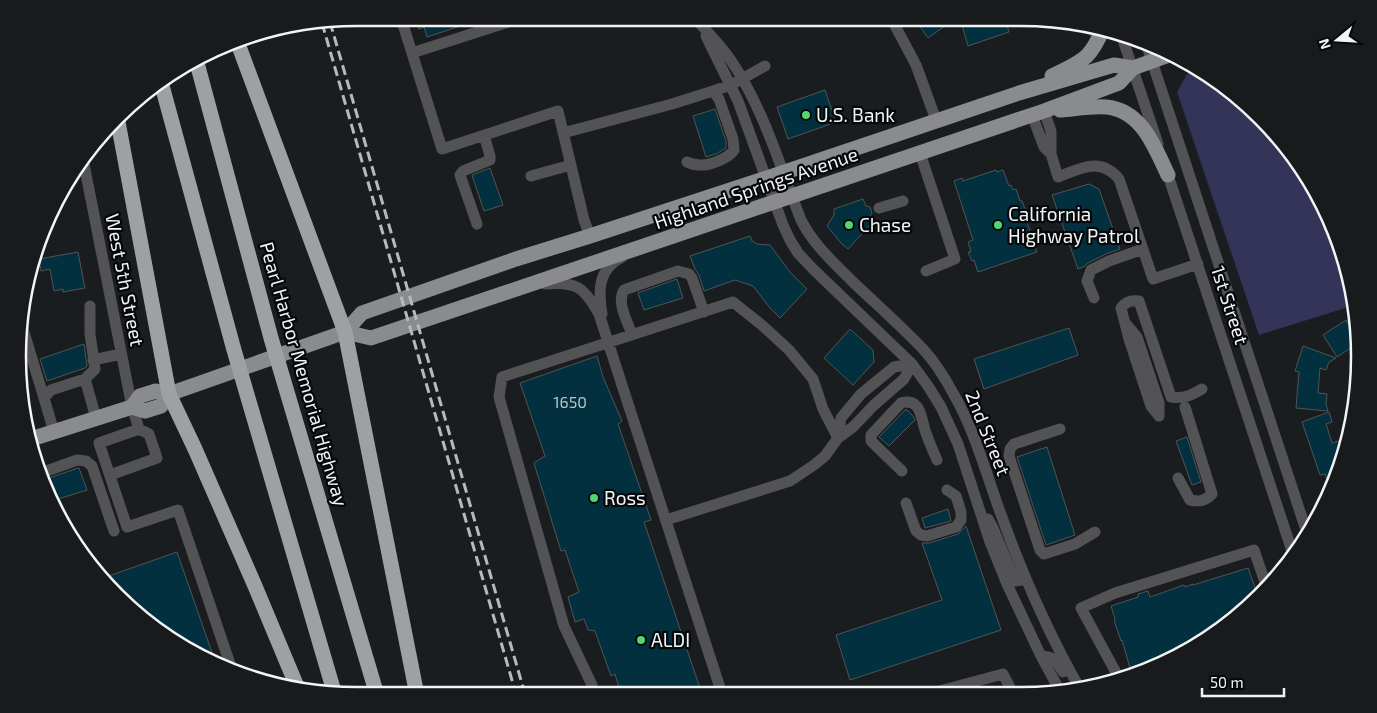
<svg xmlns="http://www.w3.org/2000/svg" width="1377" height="713" viewBox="0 0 1377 713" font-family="'Exo 2',sans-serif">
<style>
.green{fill:#333457}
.building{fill:#03303e;stroke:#505455}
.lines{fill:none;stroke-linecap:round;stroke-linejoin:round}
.minor{stroke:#535355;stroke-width:11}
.major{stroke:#898b8d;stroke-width:15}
.highway{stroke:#9fa0a4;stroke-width:15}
.rail{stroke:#b8b9bb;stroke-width:3;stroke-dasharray:10 5;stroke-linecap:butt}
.poi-dot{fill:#52d673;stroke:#060708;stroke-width:2}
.labels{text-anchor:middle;stroke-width:4.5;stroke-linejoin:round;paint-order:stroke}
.number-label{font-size:16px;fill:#b7c3c8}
.poi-label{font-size:19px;fill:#f3f4f6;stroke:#060708;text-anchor:start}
.street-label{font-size:19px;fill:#f3f4f6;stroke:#060708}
.rim{fill:none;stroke:#f3f4f6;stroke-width:2.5}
</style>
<rect width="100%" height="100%" fill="#1a1d1f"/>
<path class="green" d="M1198,70l29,18 49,45 38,54 28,61 13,57 -96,30 -82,-243 10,-18z"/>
<path class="building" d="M415,18h66v1l-54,18 -3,-10 -5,2z
M914,18h42l-28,20z
M960,18h45l4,14 -41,14z
M825,90l11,32 -48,17 -11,-32z
M715,109l11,32v7l-10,6 -10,3 -13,-41z
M490,168l13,37 -19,6 -12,-36z
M996,170l1,2 6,-2 6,16 2,-1 2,5 3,-1 4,12h2l3,8 -2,1 14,42 -59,20 -4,-12 -2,1 -4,-9h3l-3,-10 5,-2 -19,-59 8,-3 1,3z
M1089,184l10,5 21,60 -14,5 -18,9 -3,3 -7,3 -26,-74z
M863,199l3,7 4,1 2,6 -2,4 1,7 -23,25 -7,-6 -14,-17 7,-11v-6z
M750,236l2,5 5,3 13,1 20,27 17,17 -27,29 -10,-10 -17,-22 -18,-6 -31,11 -5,-16 -4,-6 -5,-13z
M78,252l7,36 -22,4v-3l-9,2 -4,-22 -9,2 -2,-12z
M677,279l6,19 -39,12 -6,-17z
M1346,320l1,3 10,-3 1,23 -21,14 -14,-22z
M1069,328l9,27 -94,34 -10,-30z
M850,329l23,21 1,12 -21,23 -29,-27z
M84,344l3,22 -2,2 -38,13 -7,-22z
M1303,346l33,12 -7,4 -3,8 -6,-2 -2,25 9,1 -1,10 2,7 -32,-3 3,-36 -4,-1z
M597,356l6,21 19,44 -4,3 33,96 -7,2 58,172h-81l-6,-20 -4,2 -16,-45 -7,-1 -4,-11 -9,3 -7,-25 11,-5 -14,-42 -4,1 -27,-88 11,-7 -25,-73z
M905,410h2l6,6 2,4 -26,26 -10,-9z
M1329,412l3,10 -6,2 6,19 13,-4 2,7 -16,44 -6,-16 -5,1 -18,-53z
M1187,437l14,45 -9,3 -16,-44z
M1047,447l28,88 -29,10 -29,-88z
M78,468h1l8,22 -32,10 -7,-20 1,-2z
M948,509l3,12 -26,7 -3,-10z
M966,526l35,104 -151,50 -14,-45 106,-35 -20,-57h7l29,-9z
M177,552l39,112 -10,-4 -89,-64 -14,-18z
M1248,568l10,28 -49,42 -50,27 -27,10 -10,-35 -1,1 -7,-21 1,-1 -4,-13 27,-9v-3l10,-3 2,6 34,-12 1,2 8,-3v1z"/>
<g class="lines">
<path class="minor" d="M401,18l41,131 116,-38 26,109 6,16
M695,18c12,14 25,26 35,41 33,48 50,107 71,161 12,24 32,42 51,61 24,23 48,44 71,68 12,13 22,29 30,44 21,36 32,77 46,116 22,62 48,122 81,180
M891,18l25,47 20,55
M1121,34l37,110
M706,36l32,65 45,124 7,15 8,13 15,16 99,95 16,22 13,21 17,37 32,98 17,42 34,72 20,37
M1146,43l161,490
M412,53l109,-35
M1044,111l7,20v23l7,23c22,-8 42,-21 61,2l34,100 45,-15
M1032,115l12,32 7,7
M563,133l109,-29 41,-13 18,-6 34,-19
M920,153l35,106 -29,12
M83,159l49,248 7,22 -40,14 28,84 51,-17 54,160
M687,162c4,2 8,3 13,3 9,1 29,-7 34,-15l-1,-11 -14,-40 -6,-8
M1166,169l127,385
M531,176l40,-11
M879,208l24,-7
M477,224l-17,-49 3,-4 27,-11v-4l-6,-21
M545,284c31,-3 39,3 54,30l123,380
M1094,298l-7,-17 4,-11 18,-9 34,-12
M602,314c-4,-24 -4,-45 20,-57
M1127,325l10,12 22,66v13
M23,329l21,69
M632,335c-4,-13 -16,-32 -8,-45l54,-19 11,3 3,4 12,34
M93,360l28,-6
M85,379l10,-10 -5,-35v-28
M1357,391l-3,-6 4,-2
M1159,416l-8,-10 -22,-67 -8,-31c4,-6 11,-8 18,-7l32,96c13,2 21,-2 31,-8
M1060,429l-46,15 -4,5 -1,7 31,94 4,4 31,-10 20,-12
M54,432l-10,-34 7,-8 34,-11 11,39
M838,438l3,-20 20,-24 33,-27 18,-3
M902,471l-31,-30v-6l30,-32c21,-6 20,17 25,30 3,9 7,18 11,27
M110,475l47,-17 -8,-24 -10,-5
M41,477l3,-5 33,-12 9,1 6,5 22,65
M1178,478l12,22c10,2 15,1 22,-6l-27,-87
M906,503l10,28 5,4 6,1 29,-9 5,-7v-8l-5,-16 -9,-6
M988,519l5,9 22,53 10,-2
M666,520l124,-39 24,-16 11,-9 13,-18 15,-11 21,-22 30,-26 8,-15
M1041,656c14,1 15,4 22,16
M1119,678l-38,-70 34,-15 139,-43 13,38
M592,685l-28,-59 -65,-229 3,-20 231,-75 30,24 26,24 24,29 10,30 15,29
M932,693l71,-19 10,19"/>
<path class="major" d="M1052,76c29,-15 38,-15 51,-48
M1060,110c14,-1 32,-4 46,-3 36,3 49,41 62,68
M345,332l26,6 673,-227 75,-28 14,-15 39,-14
M132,407l8,-11 16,-5 13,3
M28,440l104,-33 13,4 16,-5 8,-12 176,-62 17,-19 154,-54 74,-23 192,-63 237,-80 95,-28 19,3"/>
<path class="highway" d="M237,41l108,291 72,363
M197,63l74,275 106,357
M161,82l73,268 101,345
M118,122l51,272 26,55 60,137 43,103"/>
<path class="rail" d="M330,22l195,672
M322,23l194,671"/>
</g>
<g class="poi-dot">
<circle cx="806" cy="115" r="5"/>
<circle cx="849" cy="225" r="5"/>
<circle cx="998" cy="225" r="5"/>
<circle cx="594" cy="498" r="5"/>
<circle cx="641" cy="640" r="5"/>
</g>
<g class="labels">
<g class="number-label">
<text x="570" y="408">1650</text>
</g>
<g class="poi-label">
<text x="816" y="122">U.S. Bank</text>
<text x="1008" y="221">California<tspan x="1008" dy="22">Highway Patrol</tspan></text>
<text x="859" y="232">Chase</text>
<text x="604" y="505">Ross</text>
<text x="651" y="647">ALDI</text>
</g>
<g class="street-label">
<text transform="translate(756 188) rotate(-19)" y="7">Highland Springs Avenue</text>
<text transform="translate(125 280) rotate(79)" y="7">West 5th Street</text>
<text transform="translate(1230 305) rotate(72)" y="7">1st Street</text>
<text transform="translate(304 374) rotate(74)" y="7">Pearl Harbor Memorial Highway</text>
<text transform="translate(988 433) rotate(68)" y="7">2nd Street</text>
</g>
</g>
<path d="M0 0H1377V713H0ZM356 26H1021A330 330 0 0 1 1351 356V357A330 330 0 0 1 1021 687H356A330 330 0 0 1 26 357V356A330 330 0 0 1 356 26Z" fill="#191a1b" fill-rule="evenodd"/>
<path class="rim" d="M356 26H1021A330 330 0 0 1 1351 356V357A330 330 0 0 1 1021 687H356A330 330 0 0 1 26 357V356A330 330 0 0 1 356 26Z"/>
<g transform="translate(1337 40) rotate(252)" stroke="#060708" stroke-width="4" paint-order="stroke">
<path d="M0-4L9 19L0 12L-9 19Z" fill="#f3f4f6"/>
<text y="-8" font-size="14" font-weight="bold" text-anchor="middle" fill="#f3f4f6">N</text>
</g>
<path d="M1202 688v8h82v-8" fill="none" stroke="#f3f4f6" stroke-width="2.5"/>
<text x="1210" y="688" font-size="15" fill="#f3f4f6" stroke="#060708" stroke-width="4" paint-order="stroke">50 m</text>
</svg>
